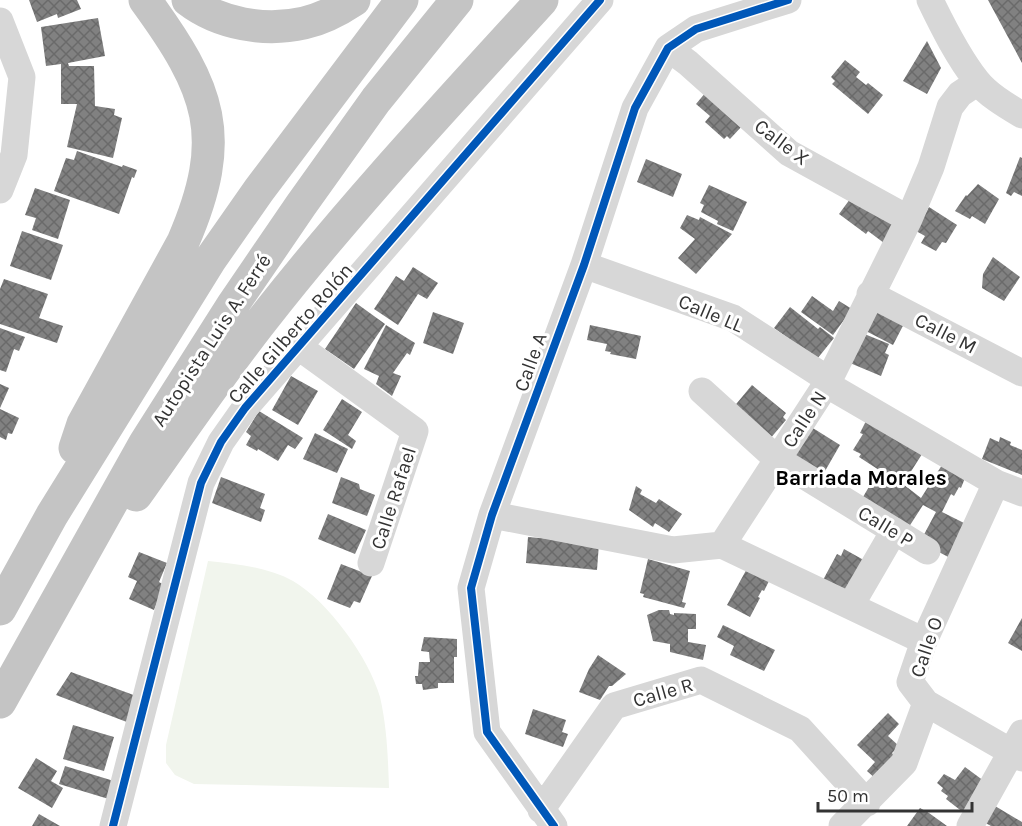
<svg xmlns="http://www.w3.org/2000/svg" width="1022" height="826" viewBox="0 0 1022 826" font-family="Karla,sans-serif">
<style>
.garden{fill:#f1f5ed}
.building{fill:url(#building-cross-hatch)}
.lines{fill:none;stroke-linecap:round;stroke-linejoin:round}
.minor{stroke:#d7d7d7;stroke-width:27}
.highway{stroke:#c4c4c4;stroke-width:33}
.cycleway-casing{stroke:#fff;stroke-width:11}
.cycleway{stroke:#0057b8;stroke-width:8}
.labels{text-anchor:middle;stroke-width:6;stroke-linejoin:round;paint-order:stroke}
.street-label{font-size:20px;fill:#333;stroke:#fff}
.neighbourhood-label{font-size:21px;font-weight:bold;fill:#000;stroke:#fff}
</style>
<defs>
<pattern id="building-cross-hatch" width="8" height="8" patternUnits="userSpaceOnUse" patternTransform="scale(1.5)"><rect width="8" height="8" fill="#818181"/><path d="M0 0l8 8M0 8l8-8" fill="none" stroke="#6a6a6a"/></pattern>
</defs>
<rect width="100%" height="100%" fill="#fff"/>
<path class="garden" d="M208,561c29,3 59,6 85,20 35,20 76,77 87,116 7,30 8,61 9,91l-195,-4 -19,-9 -9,-12v-18z"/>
<path class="building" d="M29,0h48l4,9 -23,9 -1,-4 -20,8z
M988,0h34v63z
M98,18l7,38 -37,7 1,3h25l1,40 20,3 -1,6 8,3 -9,40 -46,-11 10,-43h-16v-40l-15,2 -5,-39z
M927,41l14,27 -14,26 -24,-13z
M845,60l15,12 -4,5 10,8 2,-2 15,12 -15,19 -36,-30 3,-3 -4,-4z
M706,92l37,33 -13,14 -3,-3 -3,3 -19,-17 5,-6 -14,-12z
M77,151l45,16 1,-2 14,5 -3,8 -2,-1 -13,37 -65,-23 12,-33 8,2z
M1020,157l2,1v38l-8,-4 -3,4 -5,-3z
M646,159l36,15 -9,23 -36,-15z
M978,184l21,15 -14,25 -13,-8 -2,3 -15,-8 11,-16 1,1z
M709,185l38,17 -14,29 -16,-7 1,-3 -17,-9 3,-7 -4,-2z
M35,188l35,12 -12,39 -26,-9 4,-12 -11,-3z
M853,195l43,31 -12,17 -16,-12 -2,3 -27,-20z
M929,207l28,18 -11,18 -4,-1 -6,9 -15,-8 4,-7 -9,-5z
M687,215l12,5 1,-3 32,17 -36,40 -18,-16 17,-19 -15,-11z
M22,231l41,14 -12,35 -41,-14z
M993,257l27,20 -16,24 -22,-13 1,-14z
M413,267l25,16 -11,16 -9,-5 -20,31 -24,-16 22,-33 8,5z
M4,279l44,15 -9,24 24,8 -6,17 -57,-19v-35z
M812,296l21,15 6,-10 13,8 -19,26 -32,-23z
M356,303l29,21 -31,45 -29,-20z
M874,304l32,16 -13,25 -31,-16z
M790,307l28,22 2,-2 14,11 -17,21 -43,-31z
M433,312l31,11 -11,31 -30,-11z
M386,325l29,18 -5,12 -3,-2 -14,20 8,3 -9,20 -16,-12 3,-8 -15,-7z
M590,325l51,11 -5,23 -26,-5 1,-2 -6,-1 2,-7 -20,-4z
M0,328l25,9 -6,14 -5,-2 -8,23 -6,-2z
M862,333l27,11 -4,9 4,2 -8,21 -31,-13z
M291,376l27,15 -20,34 -26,-15z
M0,384l9,4 -9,20z
M752,385l34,28 -3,4 3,3 -17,20 -37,-31z
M342,399l20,13 -14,23 8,6 -4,8 -29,-19z
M0,409l19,9 -7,16 -4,-1 -2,7 -6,-3z
M259,411l44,27 -8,11 -7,-4 -10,16 -20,-12 -1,2 -11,-6 5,-9 -5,-4z
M868,417l56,34 -21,33 18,14 21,-33 23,13 -4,10 -2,-1 -5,9 -3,-2 -9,18 22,11 -12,36 -32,-17 16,-30 -13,-7 -18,28 -45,-31 19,-32 -20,-13 2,-3 -8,-4 10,-16 -3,-1z
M808,425l32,20 -19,33 -30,-20z
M315,433l33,16 -11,24 -34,-14z
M1000,437l11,5 -1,3 12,5v25l-40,-16 8,-21 9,4z
M221,477l44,17 -5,14 5,2 -4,12 -49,-19z
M341,477l18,7 1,5 15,6 -8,21 -35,-13z
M636,486l6,4 -2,4 16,9 3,-4 23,15 -13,18 -14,-9 -2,4 -24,-17z
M328,514l38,16 -11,24 -37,-15z
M528,537l71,6 -2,27 -71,-7z
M844,549l25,14 -18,32 -28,-15 14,-26 4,2z
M139,552l28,11 -8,19 5,3 -10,25 -25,-11 8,-18 -9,-4z
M648,559l42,12 -8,31 4,1 -2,5 -41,-11 1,-3 -4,-1z
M341,564l31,12 -12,27 -6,-2 -4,7 -23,-9z
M749,565l22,12 -7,14 -2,-1 -4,7 2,1 -10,19 -23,-12z
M659,610h10l1,4 4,1v-2l22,1v15h-8v13l18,3 -3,15 -33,-8v-8l-17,-3 -6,-26z
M1022,618v33l-14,-8z
M723,625l52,25 -11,21 -34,-16 4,-9 -17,-9z
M424,637l33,2v18h-3v26h-16v5l-15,2 -1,-6h-6l-1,-8h3l1,-14h11l-1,-10 -8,-1z
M598,655l28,19 -14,12h-3l-9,14 -21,-8 10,-23z
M71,672l68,25 -7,27 -76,-29z
M533,709l33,11 -4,12 6,2 -5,13 -38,-13z
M888,713l11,11 -11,12 11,10 -7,7 3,4 -19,22 -9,-8 8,-9 -18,-17z
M73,725l41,12 -10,34 -41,-12z
M36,758l21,13 -6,10 12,7 -11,20 -34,-20z
M65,766l52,16 -5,18 -53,-16z
M965,767l19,14 -20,32 -18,-14 2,-3 -7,-5 2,-3 -6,-5 7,-9 11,6z
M990,803l32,19v4h-31l-11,-6z
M920,808l9,5 18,13h-40z
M39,814l21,12h-28z"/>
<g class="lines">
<path class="minor" d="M930,0c13,27 28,57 47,81 11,14 30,25 45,34
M0,21l22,56 -8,78 -14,35
M668,48l20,15 101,90 120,66
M584,265l149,53 96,62
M870,294l152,79
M299,347l116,84 -44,132
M826,384l170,99 26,10
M702,391l75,68 150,92
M492,515l181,35 49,-5 107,-165 80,-161 22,-52 19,-60 10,-13 18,-12
M722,545l202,96
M851,605l43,-74
M926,703l96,55
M541,810l73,-104 87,-26 99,49 67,74
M113,826l88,-343 20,-41 24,-34 355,-408
M554,826l-67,-94 -16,-144 21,-73 92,-250 51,-157 33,-60 28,-19 92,-29
M842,826l62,-63 22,-60 -16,-21 14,-41 72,-158
M970,826l52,-93"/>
<path class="highway" d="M188,0c31,24 77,32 116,23 18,-4 35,-13 50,-23
M75,448l8,-24 100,-182c46,-106 27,-153 -38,-242
M136,495c42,-59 83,-120 128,-177 87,-111 183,-214 278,-318
M0,609l52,-94 158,-255 49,-70 143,-190
M0,702l145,-259 87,-137 69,-101 75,-105 81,-100"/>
<g class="cycleway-casing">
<path id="cycleway" d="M113,826l88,-343 20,-41 24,-34 355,-408
M554,826l-67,-94 -16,-144 21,-73 92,-250 51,-157 33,-60 28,-19 92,-29"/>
</g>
<use href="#cycleway" class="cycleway"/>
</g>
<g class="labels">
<g class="street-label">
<text transform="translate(782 142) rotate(37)" y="7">Calle X</text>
<text transform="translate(711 313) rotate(23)" y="7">Calle LL</text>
<text transform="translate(290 333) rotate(-49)" y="7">Calle Gilberto Rolón</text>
<text transform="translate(946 333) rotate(27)" y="7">Calle M</text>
<text transform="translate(211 340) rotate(-57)" y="7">Autopista Luis A. Ferré</text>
<text transform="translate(530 362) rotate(-70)" y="7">Calle A</text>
<text transform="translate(804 419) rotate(-57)" y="7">Calle N</text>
<text transform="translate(393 498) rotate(-72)" y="7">Calle Rafael</text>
<text transform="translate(886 526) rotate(31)" y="7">Calle P</text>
<text transform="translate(926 647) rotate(-71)" y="7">Calle O</text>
<text transform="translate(663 692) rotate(-16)" y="7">Calle R</text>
</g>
<g class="neighbourhood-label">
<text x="861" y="485">Barriada Morales</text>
</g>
</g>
<path d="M818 802v9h154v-9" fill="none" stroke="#333333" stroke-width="3"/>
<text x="827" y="802" font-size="18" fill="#333333" stroke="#ffffff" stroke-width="4.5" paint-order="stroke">50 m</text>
</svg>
